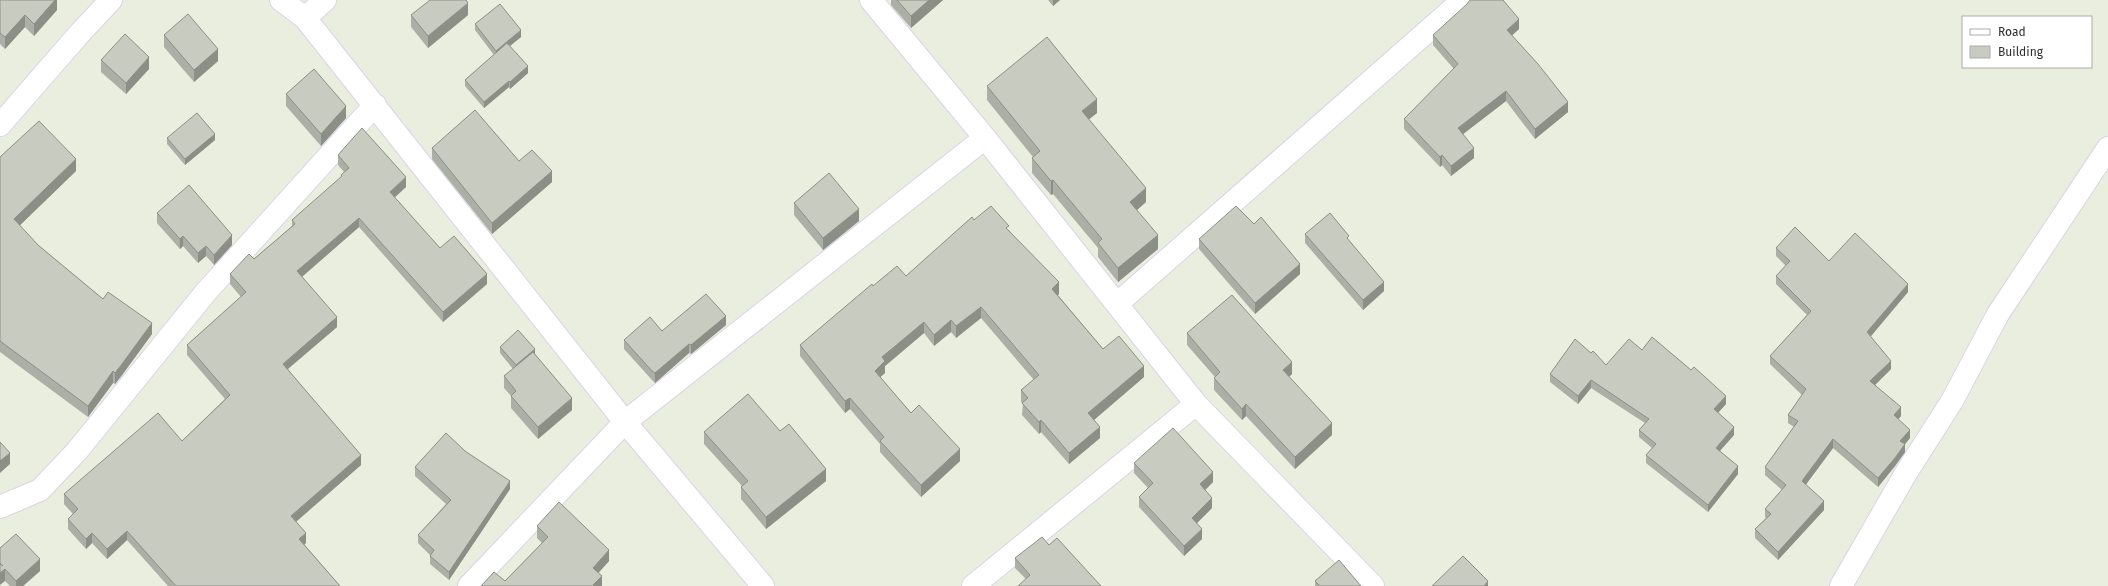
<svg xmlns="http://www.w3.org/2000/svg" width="2108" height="586" viewBox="0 0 2108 586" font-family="'Fira Sans',sans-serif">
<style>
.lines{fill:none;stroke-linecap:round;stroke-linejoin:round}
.minor-casing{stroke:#dbd3e4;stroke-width:24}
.minor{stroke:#fff;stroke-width:22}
.wall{fill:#acafa5}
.shaded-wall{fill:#8c8f86}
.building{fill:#c8ccc0;stroke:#8c8f86}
</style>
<rect width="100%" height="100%" fill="#eaeede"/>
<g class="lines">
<g class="minor-casing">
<path id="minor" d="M281,0l24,18 320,404 138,164
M871,0l114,138 211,266 177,182
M305,18l20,-18
M0,125l80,-92 31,-33
M1117,304l346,-304
M0,507l40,-17 37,-39 129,-159 169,-187
M469,586l156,-164 360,-284
M973,586l223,-182
M1841,586l65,-113 46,-72 46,-87 110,-166"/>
</g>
<use href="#minor" class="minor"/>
</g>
<path class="wall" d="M0,0h57v10l-23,26 -9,-9 -20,22 -5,-5z
M891,0h52l-32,28 -20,-23z
M1048,0h12l-7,6z
M411,15h57l-40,33 -17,-21z
M475,24l46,13 -11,9 18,27 -18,16 -1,-2 -25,21 -19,-22v-6l29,-25 -19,-25z
M1519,29l-7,6 56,77 -33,27 -29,-38 -43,33 11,24 -23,18 -9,-11 -2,2 -36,-38v-10l50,-50 -21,-24v-10z
M164,35l54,26 -24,21 -30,-35z
M101,60l48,9 -23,25 -25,-22z
M987,86l110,27 -9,6 58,83 -9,8 21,39 -40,33 -20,-25v-9l-45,-54 -2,1 -19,-22v-15l1,-1 -46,-57z
M286,94l60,24 -25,28 -35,-40z
M167,138l48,2 -30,25 -18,-21z
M432,148l120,34 -60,52 -60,-75z
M338,155l68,32 -12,10 46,51 47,36 -44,38 -84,-95 -57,50 35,50 -49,42 73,96 -65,57 10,21 -2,1 36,42h-172l-41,-46 -20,19 -15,-16 -6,6 -18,-20v-10l5,-5 -9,-10v-10l118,-53 43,-42 -38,-44v-10l54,-48 -11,-13v-10l24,-15 38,-33v-6l49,-42v-3l3,-3 -6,-7z
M0,157l76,14 -57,55 19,19 65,54 49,35 -30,41 -7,9 -2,-1 -25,34 -88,-65z
M794,203l65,18 -36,29 -29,-35z
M157,213l75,32 -18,20 -8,-9 -8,7 -15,-17 -3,3 -23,-26z
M974,220l35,10 50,64 -1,1 45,54 41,28 -50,43 6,18 -31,26 -28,-32 -2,2 -17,-19 1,-12 -2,-1v-12l13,-10 -53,-62 -25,20 -5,-6 -17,14 -10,-13 -39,33v7l-5,4 31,36 49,48 -39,36 -41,-45v-8l-30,-35 -5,4 -45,-57v-11l73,-59 33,-10z
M1305,234l44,7 35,50 -21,19 -58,-67z
M1199,239l101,35 -45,40 -56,-65z
M1776,248l53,13 79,31 -38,44 21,33 -16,16 26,31 -3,3 12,19 -5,6v8l-10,14 -17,21 -45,-39 -28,37 19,25 -46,50 -23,-22v-9l11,-11 -1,-1v-8l17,-19 -17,-15v-8l29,-40 -6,-4v-8l14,-20 -32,-31v-8l37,-41 -31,-31v-8l10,-10 -10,-10z
M726,325l-35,29 -2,-1 -34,30 -3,-3 -28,-31v-9l38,-9z
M1187,333l105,41 -3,3 43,58 -37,34 -49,-53 -4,4 -28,-30v-12l1,-1 -28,-32z
M500,347l35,7 37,56 -34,29 -27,-31v-12l-7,-8v-12l9,-7 -13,-16z
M1642,350l84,54 -8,9 16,22 -14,16 18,23 -30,38 -62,-49v-8l6,-7 -13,-11v-7l6,-7 -54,-35 -13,16 -28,-22v-8l56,-9z
M780,431l46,50 -60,48 -25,-30v-12l1,-1 -38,-42v-12z
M465,451l45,38 -61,91 -19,-16v-9l-12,-12v-8l28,-31 -31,-28v-9z
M1134,463l79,19 -8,8 7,18 -15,15 5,16 -18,17 -45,-49v-10l9,-9 -14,-15z
M537,526l72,35 -11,12 4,13 -97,-5 37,-38 -5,-5z
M1049,545l52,41 -75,-7 -11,-11v-10z
M0,548l40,23 -17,15h-13l-5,-5z
M1315,581l46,5h-46z"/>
<path class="shaded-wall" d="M55,0h2v10l-23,26v-12z
M929,0h14l-32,28v-12z
M1053,0h7l-7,6z
M468,3v12l-40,33v-12z
M25,15v12l-20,22v-12z
M1519,19v10l-12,11v-10z
M521,30v7l-25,20v-6z
M218,49v12l-24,21v-12z
M149,57v12l-23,25v-11z
M528,66v7l-18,16v-7z
M509,81v6l-25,21v-6z
M1506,91v10l-48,37v-10z
M1097,99v14l-15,12v-14z
M1568,102v10l-33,27v-10z
M346,106v12l-25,28v-12z
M215,134v6l-30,25v-6z
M1474,148v10l-23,18v-10z
M1442,155v10l-2,2v-10z
M76,159v12l-62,60v-12z
M552,171v11l-60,52v-11z
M406,177v10l-16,15v-10z
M1053,180v14l-2,1v-14z
M1146,188v14l-16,14v-14z
M859,209v12l-36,29v-12z
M359,218v9l-62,54v-10z
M232,235v10l-18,20v-10z
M1158,235v14l-40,33v-14z
M183,236v10l-3,3v-10z
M206,246v10l-8,7v-10z
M1300,264v10l-45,40v-11z
M487,274v10l-44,38v-10z
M1059,282v12l-7,6v-11z
M1384,282v9l-21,19v-10z
M1908,284v8l-41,49v-9z
M981,307v11l-25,20v-12z
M726,316v9l-35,29v-9z
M337,317v10l-54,46v-9z
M951,320v12l-17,14v-11z
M924,322v11l-39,33v7l-10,9v-11l7,-14z
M152,323v11l-30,41 -7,9v-11z
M689,344v9l-34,30v-10z
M535,349v6l-19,17v-7z
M1891,361v8l-21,21v-9z
M1292,362v12l-9,8v-12z
M1144,366v11l-56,48v-12z
M113,371v12l-25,34v-11z
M1591,380v8l-13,16v-8z
M1726,396v8l-12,13v-8z
M572,398v12l-34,29v-12z
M850,398v11l-5,4v-12z
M1246,404v12l-4,4v-11z
M1901,407v9l-7,8v-9z
M1041,420v12l-2,2v-12z
M1332,423v12l-37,34v-12z
M1100,427v11l-31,26v-11z
M1734,427v8l-18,20v-7z
M1910,430v8l-5,6v8l-10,14 -17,21v-9l22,-37z
M1833,439v9l-31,42v-9z
M960,449v12l-39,36v-12z
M10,453v11l-10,9v-12z
M361,455v10l-70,61v-10z
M1738,466v8l-30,38v-7z
M826,469v12l-60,48v-12z
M1213,472v10l-13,13v-11z
M510,481v8l-61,91v-8z
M1212,498v10l-20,20v-10z
M1824,501v9l-46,50v-8z
M1202,529v10l-18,17v-10z
M127,531v9l-20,19v-10z
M92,533v10l-6,6v-10z
M306,533v10l-7,6v-10z
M609,550v11l-16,18v-11z
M40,559v12l-17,15h-7v-5z
M5,569v12l-5,4v-12z
M602,576v10h-9v-1z
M1488,581v5h-4z"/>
<path class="building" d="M0,0h55l-21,24 -9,-9 -20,22 -5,-4z
M430,0h36l2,3 -40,33 -17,-21z
M897,0h32l-18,16z
M1470,0h33l16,19 -12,11 31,34 30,38 -33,27 -29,-38 -48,37 16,20 -23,18 -9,-11 -2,2 -36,-38 54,-55 -25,-29 34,-31z
M500,4l21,26 -25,21 -21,-27z
M188,14l30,35 -24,21 -30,-35z
M125,34l24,23 -23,26 -25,-23z
M1047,37l50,62 -15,12 64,77 -16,14 28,33 -40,33 -20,-25 4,-4 -49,-59 -2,1 -19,-23 8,-7 -53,-65z
M507,43l21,23 -18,16 -1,-1 -25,21 -19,-22z
M314,69l32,37 -25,28 -35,-40z
M475,110l44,51 13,-11 20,21 -60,52 -60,-75z
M197,113l18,21 -30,25 -18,-21z
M39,121l37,38 -62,60 24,26 65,54 5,-7 44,31 -30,41 -7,9 -2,-2 -25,35 -88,-65v-184z
M362,128l44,49 -16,15 50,56 14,-12 33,38 -44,38 -84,-94 -62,53 40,46 -54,47 78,91 -70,61 15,17 -7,6 41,47h-164l-49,-55 -20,18 -15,-16 -6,6 -18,-20 10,-10 -14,-15 94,-81 24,28 48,-46 -43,-50 59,-53 -16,-18 19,-20 5,5 41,-35 -3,-4 50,-44 -1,-1 8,-7 -11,-13z
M829,173l30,36 -36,29 -29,-35z
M189,185l43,50 -18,20 -8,-9 -8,7 -15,-17 -3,3 -23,-26z
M991,206l18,20 -3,2 53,54 -7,7 51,60 16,-13 25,30 -56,47 12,14 -31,26 -28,-33 -2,2 -17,-19 6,-5 -7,-8 18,-15 -58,-68 -25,19 -5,-6 -17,15 -10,-13 -42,35 3,4 -10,10 36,42 8,-8 41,44 -39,36 -41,-44 4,-4 -34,-39 -5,3 -45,-56 72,-61 1,2 24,-20 9,10 66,-59 2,3z
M1236,206l18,18 7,-7 39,47 -45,39 -56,-64z
M1330,213l19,23 -2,2 37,44 -21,18 -58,-66z
M1795,227l34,34 26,-28 53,51 -41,48 24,29 -21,20 31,26 -7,8 16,15 -10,11 5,3 -10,14 -17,20 -45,-39 -31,42 22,20 -46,51 -23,-23 16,-15 -6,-5 21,-24 -21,-18 33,-46 -10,-6 18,-26 -36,-33 41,-45 -35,-35 14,-15 -14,-13z
M706,294l20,22 -35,29 -2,-1 -34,29 -3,-2 -28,-31 26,-23 12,14z
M1232,295l60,67 -9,8 49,53 -37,34 -49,-53 -4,5 -28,-31 6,-6 -33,-39z
M518,330l17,19 -19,16 -16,-18z
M1652,337l39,33 3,-3 32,29 -12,13 20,18 -18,21 22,18 -30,39 -62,-50 10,-11 -17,-14 10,-11 -58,-39 -13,16 -28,-22 25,-35 16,14 2,-2 13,14 23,-26 13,11z
M533,352l39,46 -34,29 -27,-31 5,-5 -12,-15z
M748,394l32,37 9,-7 37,45 -60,48 -25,-30 7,-6 -44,-49z
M1173,428l40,44 -13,12 12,14 -20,20 10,11 -18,17 -45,-49 14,-14 -19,-20z
M446,433l19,18 45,30 -61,91 -19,-16 4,-6 -16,-15 33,-35 -36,-33z
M0,442l10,11 -10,8z
M559,502l50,48 -16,18 9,8 -9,9 1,1h-113l13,-14 11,9 43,-44 -11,-11z
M16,534l24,25 -24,22 -11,-12 -5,4v-9l3,2 -3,-3v-15z
M1042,537l7,8 8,-7 44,48h-83l12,-11 -15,-17z
M1463,556l25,25 -4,5h-52z
M1339,560l22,26h-41l-5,-5z"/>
<rect x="1962" y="16" width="130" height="52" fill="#ffffff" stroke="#ababab"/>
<rect x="1970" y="29" width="20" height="6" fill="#ffffff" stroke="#ababab"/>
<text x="1998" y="36" font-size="12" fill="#2c2c2c">Road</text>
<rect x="1970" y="46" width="20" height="12" fill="#c8ccc0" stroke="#ababab"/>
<text x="1998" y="56" font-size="12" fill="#2c2c2c">Building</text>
</svg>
